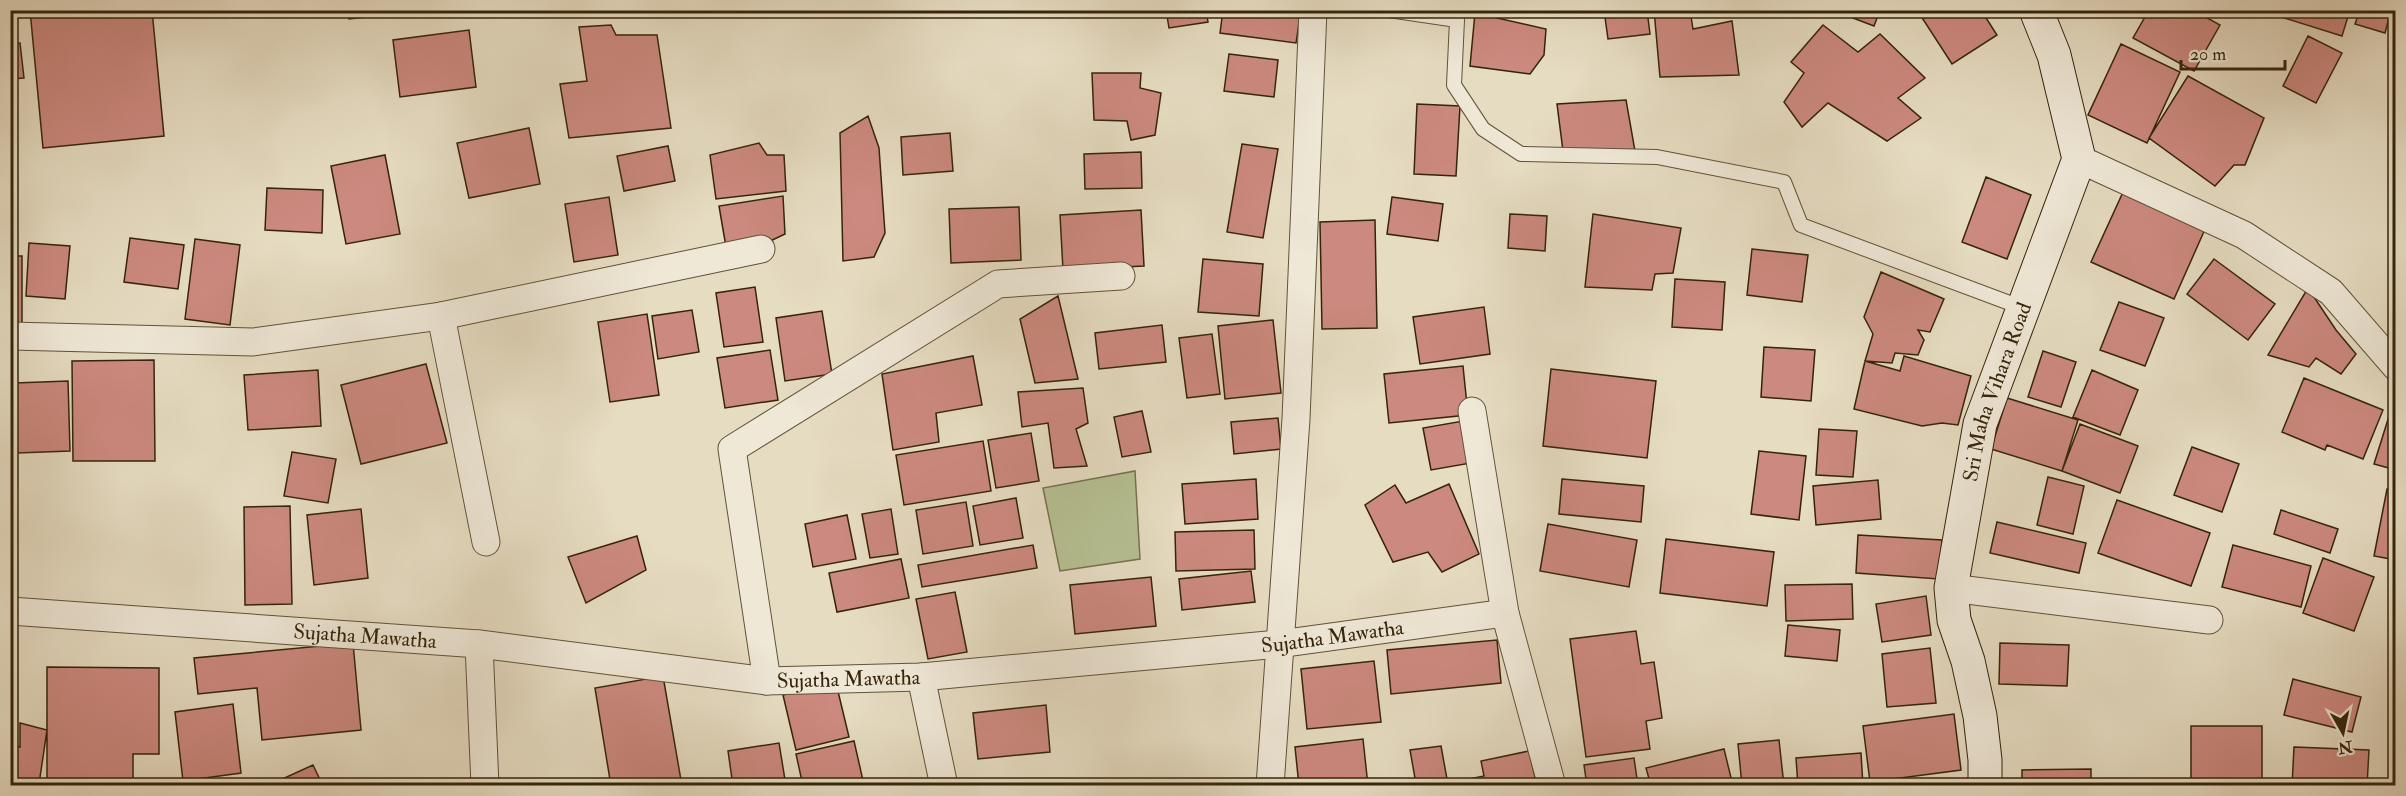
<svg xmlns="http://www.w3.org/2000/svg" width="2406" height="796" viewBox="0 0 2406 796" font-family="'IM FELL Double Pica',serif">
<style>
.green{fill:#b6c093;stroke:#76724e;stroke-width:1.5}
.building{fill:#cc897f;stroke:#35240a;stroke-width:1.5}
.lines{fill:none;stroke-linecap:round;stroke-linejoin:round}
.lane-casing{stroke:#615238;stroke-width:16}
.street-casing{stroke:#615238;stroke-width:29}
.secondary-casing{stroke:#35240a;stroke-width:35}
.lane{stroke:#efe8d7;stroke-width:14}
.street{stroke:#efe8d7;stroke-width:27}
.secondary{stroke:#efe8d7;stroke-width:33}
.labels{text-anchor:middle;stroke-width:6;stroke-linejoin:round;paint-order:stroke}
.street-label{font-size:21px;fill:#35240a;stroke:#efe8d7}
</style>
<rect width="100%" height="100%" fill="#e6dcc2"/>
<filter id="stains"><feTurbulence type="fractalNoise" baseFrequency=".00333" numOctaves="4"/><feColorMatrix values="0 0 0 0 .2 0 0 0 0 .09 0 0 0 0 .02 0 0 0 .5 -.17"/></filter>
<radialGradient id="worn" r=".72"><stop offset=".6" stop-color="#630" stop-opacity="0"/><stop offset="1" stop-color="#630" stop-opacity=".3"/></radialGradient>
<path class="green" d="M1135,471l5,88 -80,12 -17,-83z"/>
<path class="building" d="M30,10h122l12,126 -121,12z
M348,10h45v4l-44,5z
M1166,10h40l2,12 -39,6z
M1223,10h78l-5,33 -76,-10z
M1604,10h43l3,24 -42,5z
M1654,10h36l3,19 39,-8 7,54 -79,2z
M1832,10h48l-6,16z
M1917,10h64l16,25 -45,29z
M2149,10h44l27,15 -26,46 -61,-33z
M2283,10h67l-8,26 -61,-19z
M2360,10h31l-6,23 -30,-9z
M1475,13l71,16 -2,26 -14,19 -60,-8z
M611,25l5,10h41l14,93 -102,10 -9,-54 27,-3 -8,-54z
M1823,25l35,27 22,-18 45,44 -27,20 23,20 -34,23 -59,-38 -26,24 -18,-25 20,-29 -13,-11z
M469,30l7,57 -76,10 -7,-57z
M2308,36l34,17 -26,50 -33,-17z
M20,43l4,35 -14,1v-35z
M2121,44l59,28 -33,71 -59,-28z
M1229,54l49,6 -4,37 -50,-6z
M1092,73h49l-1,15 21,5 -6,42 -24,5 -4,-19 -33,-1z
M2188,76l76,42 -19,47h-11l-19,21 -66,-48z
M1626,100l9,51h-72l-6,-47z
M1417,104l43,2 -4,70 -42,-2z
M868,116l11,32 6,85 -11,24 -31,4 -3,-128z
M529,128l11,56 -71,14 -12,-55z
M950,133l3,38 -50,4 -2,-38z
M759,143l8,12h17l2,36 -70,8 -6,-44z
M1242,144l36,5 -15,89 -36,-6z
M668,146l7,35 -51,10 -7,-35z
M1141,152l1,36 -57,1 -1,-35z
M385,155l15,79 -54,10 -15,-78z
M1986,177l45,18 -24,64 -45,-17z
M267,188l56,2 -1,43 -57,-3z
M2124,190l82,37 -32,72 -83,-37z
M783,196l2,38 -21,10 -38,3 -7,-41z
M609,197l9,58 -44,7 -9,-58z
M1392,197l51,7 -5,37 -51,-7z
M1019,207l2,53 -70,3 -2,-54z
M1141,210l3,56 -81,4 -3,-55z
M1510,214l37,2 -2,35 -37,-3z
M1593,214l88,14 -8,45 -18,1 -3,16 -67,-3z
M1375,220l2,108 -55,1 -2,-107z
M130,238l54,7 -6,44 -54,-7z
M195,239l45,6 -10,80 -45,-6z
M29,243l41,3 -5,53 -39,-3z
M1752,249l56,6 -6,47 -55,-7z
M10,256h12v67h-12z
M1203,259l60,5 -4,52 -61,-4z
M2214,259l61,45 -27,36 -61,-46z
M1881,272l63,27 -14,33 -12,-2 6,10 -6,15 -23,-2 -3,10 -27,-2 8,-27 -9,-17z
M1675,279l50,3 -3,48 -50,-3z
M755,287l8,55 -39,5 -8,-54z
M2308,288l28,42 20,24 -15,20 -25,-16 -7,9 -41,-12z
M1058,296l20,83 -43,4 -15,-64z
M2119,302l45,16 -19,48 -45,-16z
M1484,307l6,47 -70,10 -7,-47z
M692,310l7,42 -41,7 -6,-43z
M822,311l10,63 -47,7 -9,-63z
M647,314l12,81 -49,7 -12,-80z
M1273,320l8,73 -56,6 -7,-73z
M1162,325l4,37 -67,7 -4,-36z
M1212,334l8,60 -33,4 -8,-60z
M1764,347l51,3 -4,51 -50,-4z
M770,350l8,50 -53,8 -8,-50z
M2043,351l33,11 -15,45 -33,-10z
M973,356l9,49 -46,8 3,29 -46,8 -11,-76z
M1904,356l67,20 -13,49 -16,-2 -20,3 -68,-17 11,-48 35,10z
M154,360l1,101h-82l-1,-100z
M426,364l21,79 -86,21 -20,-79z
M1463,366l5,49 -79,8 -5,-49z
M1551,369l105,12 -9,77 -104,-12z
M318,370l3,56 -73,4 -4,-55z
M2092,370l46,20 -18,45 -47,-18z
M2304,378l79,32 -20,49 -36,-14 -2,5 -43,-18z
M68,381l2,70 -53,2 -2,-70z
M1083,388l5,35 -12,6 11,37 -33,2 -6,-45 -26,4 -4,-35z
M2007,398l71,22 -16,51 -71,-22z
M1142,411l9,41 -29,5 -8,-40z
M2390,413l6,2v55l-22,-6z
M1278,418l3,31 -47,5 -3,-32z
M1463,421l8,42 -40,7 -8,-42z
M2080,424l58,22 -18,47 -58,-22z
M1819,429l38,2 -4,46 -37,-2z
M1031,433l8,48 -43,7 -8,-48z
M983,441l8,50 -87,14 -8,-50z
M2192,447l47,17 -17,48 -48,-17z
M1759,451l47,5 -7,64 -48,-6z
M292,452l44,7 -8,44 -44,-7z
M2048,477l36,9 -11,48 -36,-9z
M1256,479l2,40 -73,5 -3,-40z
M1562,479l82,7 -3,36 -82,-8z
M1878,480l3,39 -65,6 -3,-39z
M1449,484l30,70 -37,18 -14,-20 -35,10 -28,-57 30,-20 11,18z
M2387,489l9,1v70l-22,-4z
M1016,498l7,40 -43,7 -7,-39z
M2117,500l93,33 -19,53 -93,-33z
M966,502l7,44 -50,8 -7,-44z
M290,506l2,98 -47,1 -1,-98z
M361,509l7,69 -54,7 -7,-70z
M891,509l7,45 -28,4 -8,-44z
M2281,510l57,19 -8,24 -56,-19z
M847,515l9,44 -43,8 -8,-43z
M1997,522l89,21 -7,30 -89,-20z
M1548,524l89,16 -8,47 -89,-16z
M1254,530l1,39 -79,2 -1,-39z
M1858,535l84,5 -3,39 -83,-6z
M637,536l9,34 -60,33 -18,-46z
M1666,539l108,13 -7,54 -107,-13z
M1033,545l4,23 -115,19 -4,-22z
M2233,545l78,21 -10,41 -79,-20z
M2323,558l51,19 -20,54 -51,-18z
M901,559l8,39 -72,14 -8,-39z
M1251,571l4,31 -73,8 -3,-31z
M1151,577l5,49 -81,8 -5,-49z
M1852,584l1,35 -67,2 -1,-36z
M955,592l12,60 -39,7 -12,-60z
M1926,596l5,39 -49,7 -6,-38z
M1788,625l52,5 -3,31 -52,-5z
M1636,631l5,33 13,-2 8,56 -16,3 4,28 -64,8 -16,-118z
M1497,640l4,43 -110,11 -4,-44z
M353,643l8,87 -99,10 -5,-52 -59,6 -4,-36z
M2000,643l69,2 -2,41 -68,-2z
M1930,648l6,55 -49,4 -5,-53z
M1374,661l7,61 -74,7 -6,-60z
M47,667l112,1v86h-26v29h-86z
M663,676l19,110h-71l-16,-98z
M2293,679l68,18 -9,35 -68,-17z
M836,683l13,54 -53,13 -13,-55z
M2394,703h2v54h-7z
M233,704l8,69 -58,8 -8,-69z
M1046,705l4,47 -72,7 -5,-46z
M1954,714l7,56 -91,12 -7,-56z
M20,723l27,7 -8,54 -29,-5v-34l10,2z
M2191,726h71v53l-71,1z
M1363,739l5,47h-69l-4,-39z
M1779,740l5,46h-42l-4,-42z
M854,741l10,44 -61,1 -7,-32z
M779,743l7,43h-53l-5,-35z
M1441,746l6,33 -31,5 -6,-34z
M2294,747l75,3 -2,36h-75z
M1724,749l9,37h-82l-5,-18z
M1529,751l8,35h-72l-1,-6 20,-4 -3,-15z
M1861,753l2,33h-65l-2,-28z
M1634,758l4,28h-51l-3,-21z
M313,765l10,21h-56z
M2091,769v17h-69v-16z"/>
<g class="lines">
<g class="lane-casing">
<path id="lane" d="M1389,10l68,10 -3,65 29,44 38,25 136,3 127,25 17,43 222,83"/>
</g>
<g class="street-casing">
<g id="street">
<path d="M2079,159l165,76 87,57 65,75"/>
<path d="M441,316l45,226"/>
<path d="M10,336l243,6 188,-26 320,-67"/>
<path d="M1472,411l33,202"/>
<path d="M1951,588l258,32"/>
<path id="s1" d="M10,611l469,33 288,37 154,-4 358,-33 226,-31 47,173"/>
<path d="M479,644l6,142"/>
<path d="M921,677l23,109"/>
<path d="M767,681l-35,-232 266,-165 123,-8"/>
<path d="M1270,786l26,-367 17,-409"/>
</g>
</g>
<g class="secondary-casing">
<g id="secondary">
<path id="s2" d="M1985,786v-26l-5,-44 -12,-55 -14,-41 -3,-32 29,-164 99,-265 -25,-104 -18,-45"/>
</g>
</g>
<use href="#lane" class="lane"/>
<use href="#street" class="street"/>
<use href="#secondary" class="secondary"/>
</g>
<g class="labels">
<g class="street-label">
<text dy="7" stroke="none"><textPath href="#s2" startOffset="404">Sri Maha Vihara Road</textPath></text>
<text dy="7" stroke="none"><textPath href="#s1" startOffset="356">Sujatha Mawatha</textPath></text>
<text dy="7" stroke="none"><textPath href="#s1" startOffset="1328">Sujatha Mawatha</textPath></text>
<text dy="7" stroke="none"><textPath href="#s1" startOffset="842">Sujatha Mawatha</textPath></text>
</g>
</g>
<rect width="2406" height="796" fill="none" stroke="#e6dcc2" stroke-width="36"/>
<rect x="12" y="12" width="2382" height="772" fill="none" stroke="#35240a" stroke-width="3"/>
<rect x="18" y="18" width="2370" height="760" fill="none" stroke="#35240a" stroke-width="1.5"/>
<g transform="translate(2343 733) rotate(171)" stroke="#efe8d7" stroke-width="4.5" paint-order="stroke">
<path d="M0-4.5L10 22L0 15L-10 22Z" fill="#35240a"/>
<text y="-9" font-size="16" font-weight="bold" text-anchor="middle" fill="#35240a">N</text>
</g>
<path d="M2181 60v9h104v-9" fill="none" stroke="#35240a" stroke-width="3"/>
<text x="2190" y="60" font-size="18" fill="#35240a" stroke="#efe8d7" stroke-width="4.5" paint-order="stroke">20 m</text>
<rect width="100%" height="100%" filter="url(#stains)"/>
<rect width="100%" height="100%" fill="url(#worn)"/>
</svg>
